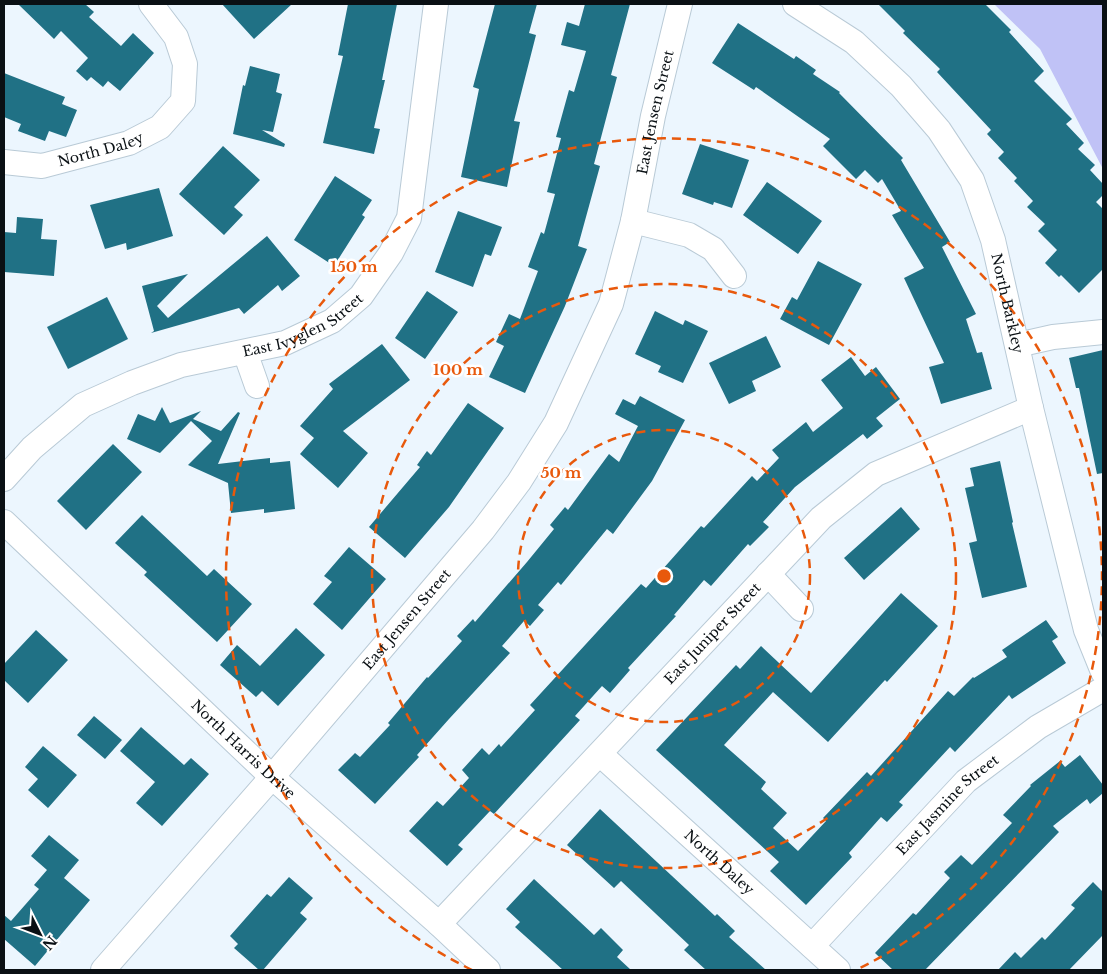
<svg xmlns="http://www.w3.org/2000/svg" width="1107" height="974" viewBox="0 0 1107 974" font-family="'Libre Baskerville',serif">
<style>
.green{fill:#c0c2f6}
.building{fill:#207185}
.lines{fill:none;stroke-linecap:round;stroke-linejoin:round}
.minor-casing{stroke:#b9cad6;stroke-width:26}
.minor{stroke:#fff;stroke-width:24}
.ring{fill:none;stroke:#e8590c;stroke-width:2.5;stroke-dasharray:9 6}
.labels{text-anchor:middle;stroke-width:5;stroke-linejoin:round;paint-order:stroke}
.street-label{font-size:14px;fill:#0a1014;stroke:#fff}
.centre{fill:#e8590c;stroke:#fff;stroke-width:2.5}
.ring-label{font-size:15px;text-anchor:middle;font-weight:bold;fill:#e8590c;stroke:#fff;stroke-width:5;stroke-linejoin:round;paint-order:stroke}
</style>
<rect width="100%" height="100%" fill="#ecf6fe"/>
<path class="green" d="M994,4h109v165l-63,-120z"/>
<path class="building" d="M18,4h67l9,8 -5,5 32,29 12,-13 21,20 -34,38 -12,-10 -5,6 -12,-10 -4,4 -11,-10 12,-13 -27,-27 -7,8z
M222,4h70l-38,35z
M348,4h49l-15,76h3l-11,48 6,1 -6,25 -51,-11 20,-87 -5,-1z
M495,4h42l-8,29 7,2 -22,86 6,1 -13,65 -46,-10 18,-88 -6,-2z
M585,4h45l-19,71 6,2 -23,87 6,2 -22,80 9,3 -22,57 -40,87 -36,-16 15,-31 -8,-4 13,-28 11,5 18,-48 -10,-4 13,-35 3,2 11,-40 -8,-2 14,-54 -5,-1 13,-47 5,2 12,-41 -25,-6 6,-23 12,4z
M878,4h107l26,26 -2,2 35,39 -10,10 38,38 -6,5 18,19 -6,6 17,16 -5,5 13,14v11l-7,7 7,7v60l-24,24 -18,-18 -2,2 -14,-14 12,-13 -19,-19 7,-7 -18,-17 6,-6 -19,-20 3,-3 -19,-20 6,-6 -17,-18 4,-4 -54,-58 3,-3 -37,-36 2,-2z
M738,23l56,36 2,-3 20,14 -3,4 27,18 -1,1 64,65 -2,2 49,82 -8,5 34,67 -10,5 11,34 5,-1 10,37 -51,15 -12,-37 15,-4 -40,-85 20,-10 -32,-53 9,-4 -19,-32 -4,4 -13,-13 -9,9 -33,-33 7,-7 -74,-52 -2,3 -42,-27z
M250,66l30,8 -4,18 6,2 -9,38 -11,-2 23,14 -1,3 -51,-13 10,-49 2,1z
M4,73l61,24 -3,7 15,6 -11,27 -17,-6 -4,10 -27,-10 3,-7 -17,-7z
M700,144l49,16 -17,48 -18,-6 -1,3 -31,-11z
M223,146l37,34 -26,27 9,8 -19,20 -45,-41z
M335,176l37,24 -10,15 3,2 -31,49 -40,-26z
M767,182l55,39 -24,33 -55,-39z
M159,188l14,48 -46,14 -1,-7 -21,6 -15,-44z
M458,211l44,16 -11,29 -6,-2 -12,33 -38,-15z
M17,217l26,2 -2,20 16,1 -3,36 -50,-4v-40l12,1z
M267,236l33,40 -18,15 -4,-6 -34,29 -5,-6 -88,25 3,-2 -12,-45 46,-12 -31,32 11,12z
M818,261l44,23 -33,61 -49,-26 12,-22 5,3z
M427,291l31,21 -33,47 -30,-21z
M107,297l21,42 -60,30 -21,-42z
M655,311l28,14 2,-5 23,11 -25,52 -25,-11 3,-6 -26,-12z
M766,336l15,31 -29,14 4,10 -27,13 -20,-41z
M382,344l28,36 -67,51 25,22 -30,35 -38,-34 14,-16 -14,-12 33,-37 -4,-5z
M1103,350v123l-6,1 -18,-86h-3l-7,-30z
M851,357l14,19 11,-9 24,32 -24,19 7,8 -16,13 -4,-5 -68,53 -32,35 6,5 -19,19 -2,-2 -37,42 -7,-6 -30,35 2,1 -48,52 2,2 -20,23 -8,-7 -27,30 5,4 -86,94 -4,-3 -32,34 5,4 -16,17 -38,-35 28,-30 6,5 26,-28 -7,-8 20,-22 7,7 10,-11 2,3 34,-37 -5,-5 111,-121 5,4 55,-62 3,2 48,-52 5,5 22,-23 -7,-8 34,-28 7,10 30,-24 -22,-28z
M640,396l45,24 -33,61 -39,53 -6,-5 -46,56 -3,-3 -20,23 6,5 -14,16 -6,-5 -22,25 8,7 -61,66 -32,36 2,2 -44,47 -37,-34 17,-17 5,4 30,-32 -2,-2 39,-46 1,1 34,-37 -5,-5 16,-17 2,3 52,-60 27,-33 -4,-4 15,-18 3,3 41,-56 10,8 19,-36 -23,-12 8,-15 12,6z
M468,403l36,25 -55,79 -44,51 -36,-31 51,-60 -3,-2 10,-14 4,4z
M162,407l8,16 31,-12 -8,8 28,12 17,-19 2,1 -22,51 52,-6v5l20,-2 5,48 -31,4v-4l-33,4 -3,-30 -40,-18 24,-24 -21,-20 -31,32 -33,-14 11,-25 17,7z
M113,444l29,28 -56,58 -29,-29z
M1000,461l13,61 -1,1 15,64 -45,11 -13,-55 8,-2 -12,-53 9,-2 -4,-18z
M901,507l19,22 -56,51 -20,-22z
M142,515l65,61 7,-7 38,35 -35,38 -73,-67 3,-3 -32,-29z
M349,547l37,32 -44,51 -29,-26 19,-22 -8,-6z
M901,593l37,33 -51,56 -2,-2 -57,62 -55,-50 -49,53 42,37 -5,7 26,24 -14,15 25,23 28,-30 -3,-3 44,-46 4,4 77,-85 6,5 19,-19 1,1 33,-21 -5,-7 44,-30 12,17 -6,4 14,22 -54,36 -3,-4 -54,57 -5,-5 -51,55 4,3 -16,17 -6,-5 -32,36 3,4 -46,48 -36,-34 9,-9 -123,-112 80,-85 4,4 21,-23 50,47z
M296,628l29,27 -47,51 -16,-15 -6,6 -36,-32 17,-20 23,21z
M36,630l32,30 -40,43 -24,-23v-16z
M94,716l28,24 -17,19 -28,-24z
M141,727l43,38 7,-7 18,16 -47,52 -26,-23 19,-21 -35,-31z
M43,746l34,29 -29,33 -20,-18 10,-11 -13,-12z
M1080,755l23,30v8l-13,11 -3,-5 -34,27 6,6 -134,138h-32l-18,-17 38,-40 3,2 34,-37 -6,-6 17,-17 11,10 40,-42 -9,-8 28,-29 -1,-1 30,-24 5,6z
M600,809l115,107 2,-2 18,17 -6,6 37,33h-60l-22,-20 5,-5 -68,-64 -7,7 -47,-43z
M49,835l30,25 -15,18 26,22 -55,66 -31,-27v-24l7,6 28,-32 -5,-4 13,-15 -16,-14z
M289,877l24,21 -13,15 7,6 -44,51h-4l-25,-22 4,-4 -8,-8 37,-42 4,3z
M534,879l60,56 7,-7 22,22 -6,7 14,13h-68l-48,-43 5,-5 -14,-13z
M1093,882l10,10v43l-34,35h-71l17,-18 6,6 21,-21 3,3 30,-32 -4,-3z"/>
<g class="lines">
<g class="minor-casing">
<g id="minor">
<path id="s1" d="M795,4l59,38 47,44 38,44 33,50 21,60 38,168 55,222 17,42"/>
<path id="s2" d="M4,162l38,4 87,-23 31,-16 23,-26 2,-37 -9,-27 -25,-33"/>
<path d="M633,221l56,14 24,14 21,27"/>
<path d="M1017,345l36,-8 50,-5"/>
<path d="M245,352l12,34"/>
<path id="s3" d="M4,479l28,-31 51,-43 49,-22 49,-18 104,-22 47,-22 29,-25 30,-43 18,-35 27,-214"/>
<path id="s4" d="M4,522l268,255 167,147 49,46"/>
<path d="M768,574l33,35"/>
<path id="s5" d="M600,754l238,216"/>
<path id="s6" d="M439,924l382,-406 55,-44 155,-66"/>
<path id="s7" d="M812,946l154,-165 72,-54 65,-38"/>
<path id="s8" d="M103,970l169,-193 211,-247 36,-48 37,-59 55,-119 22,-83 20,-105 27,-112"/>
</g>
</g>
<use href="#minor" class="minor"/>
</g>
<g class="ring">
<circle cx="664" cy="576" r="146"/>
<circle cx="664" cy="576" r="292"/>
<path d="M472 970A438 438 0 1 1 856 970"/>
</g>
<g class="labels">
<g class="street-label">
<text dy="5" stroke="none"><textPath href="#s8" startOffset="1039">East Jensen Street</textPath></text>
<text dy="5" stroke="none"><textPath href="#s2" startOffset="99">North Daley</textPath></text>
<text dy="5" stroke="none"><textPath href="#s1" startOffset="381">North Barkley</textPath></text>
<text dy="5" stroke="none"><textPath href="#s3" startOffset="344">East Ivyglen Street</textPath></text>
<text dy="5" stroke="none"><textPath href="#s8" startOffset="464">East Jensen Street</textPath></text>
<text dy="5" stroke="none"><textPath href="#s6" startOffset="399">East Juniper Street</textPath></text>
<text dy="5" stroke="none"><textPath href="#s4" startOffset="330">North Harris Drive</textPath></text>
<text dy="5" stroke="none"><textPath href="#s7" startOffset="196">East Jasmine Street</textPath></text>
<text dy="5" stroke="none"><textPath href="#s5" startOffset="161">North Daley</textPath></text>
</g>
</g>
<circle cx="664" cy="576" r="8" class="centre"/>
<g class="ring-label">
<text x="354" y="272">150 m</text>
<text x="458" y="375">100 m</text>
<text x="561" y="478">50 m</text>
</g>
<rect width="1107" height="974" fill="none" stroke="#0a1014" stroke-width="10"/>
<g transform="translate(40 934) rotate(132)" stroke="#ffffff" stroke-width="4" paint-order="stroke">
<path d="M0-4L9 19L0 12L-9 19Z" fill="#0a1014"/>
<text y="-8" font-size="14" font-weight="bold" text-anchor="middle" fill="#0a1014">N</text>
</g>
</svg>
